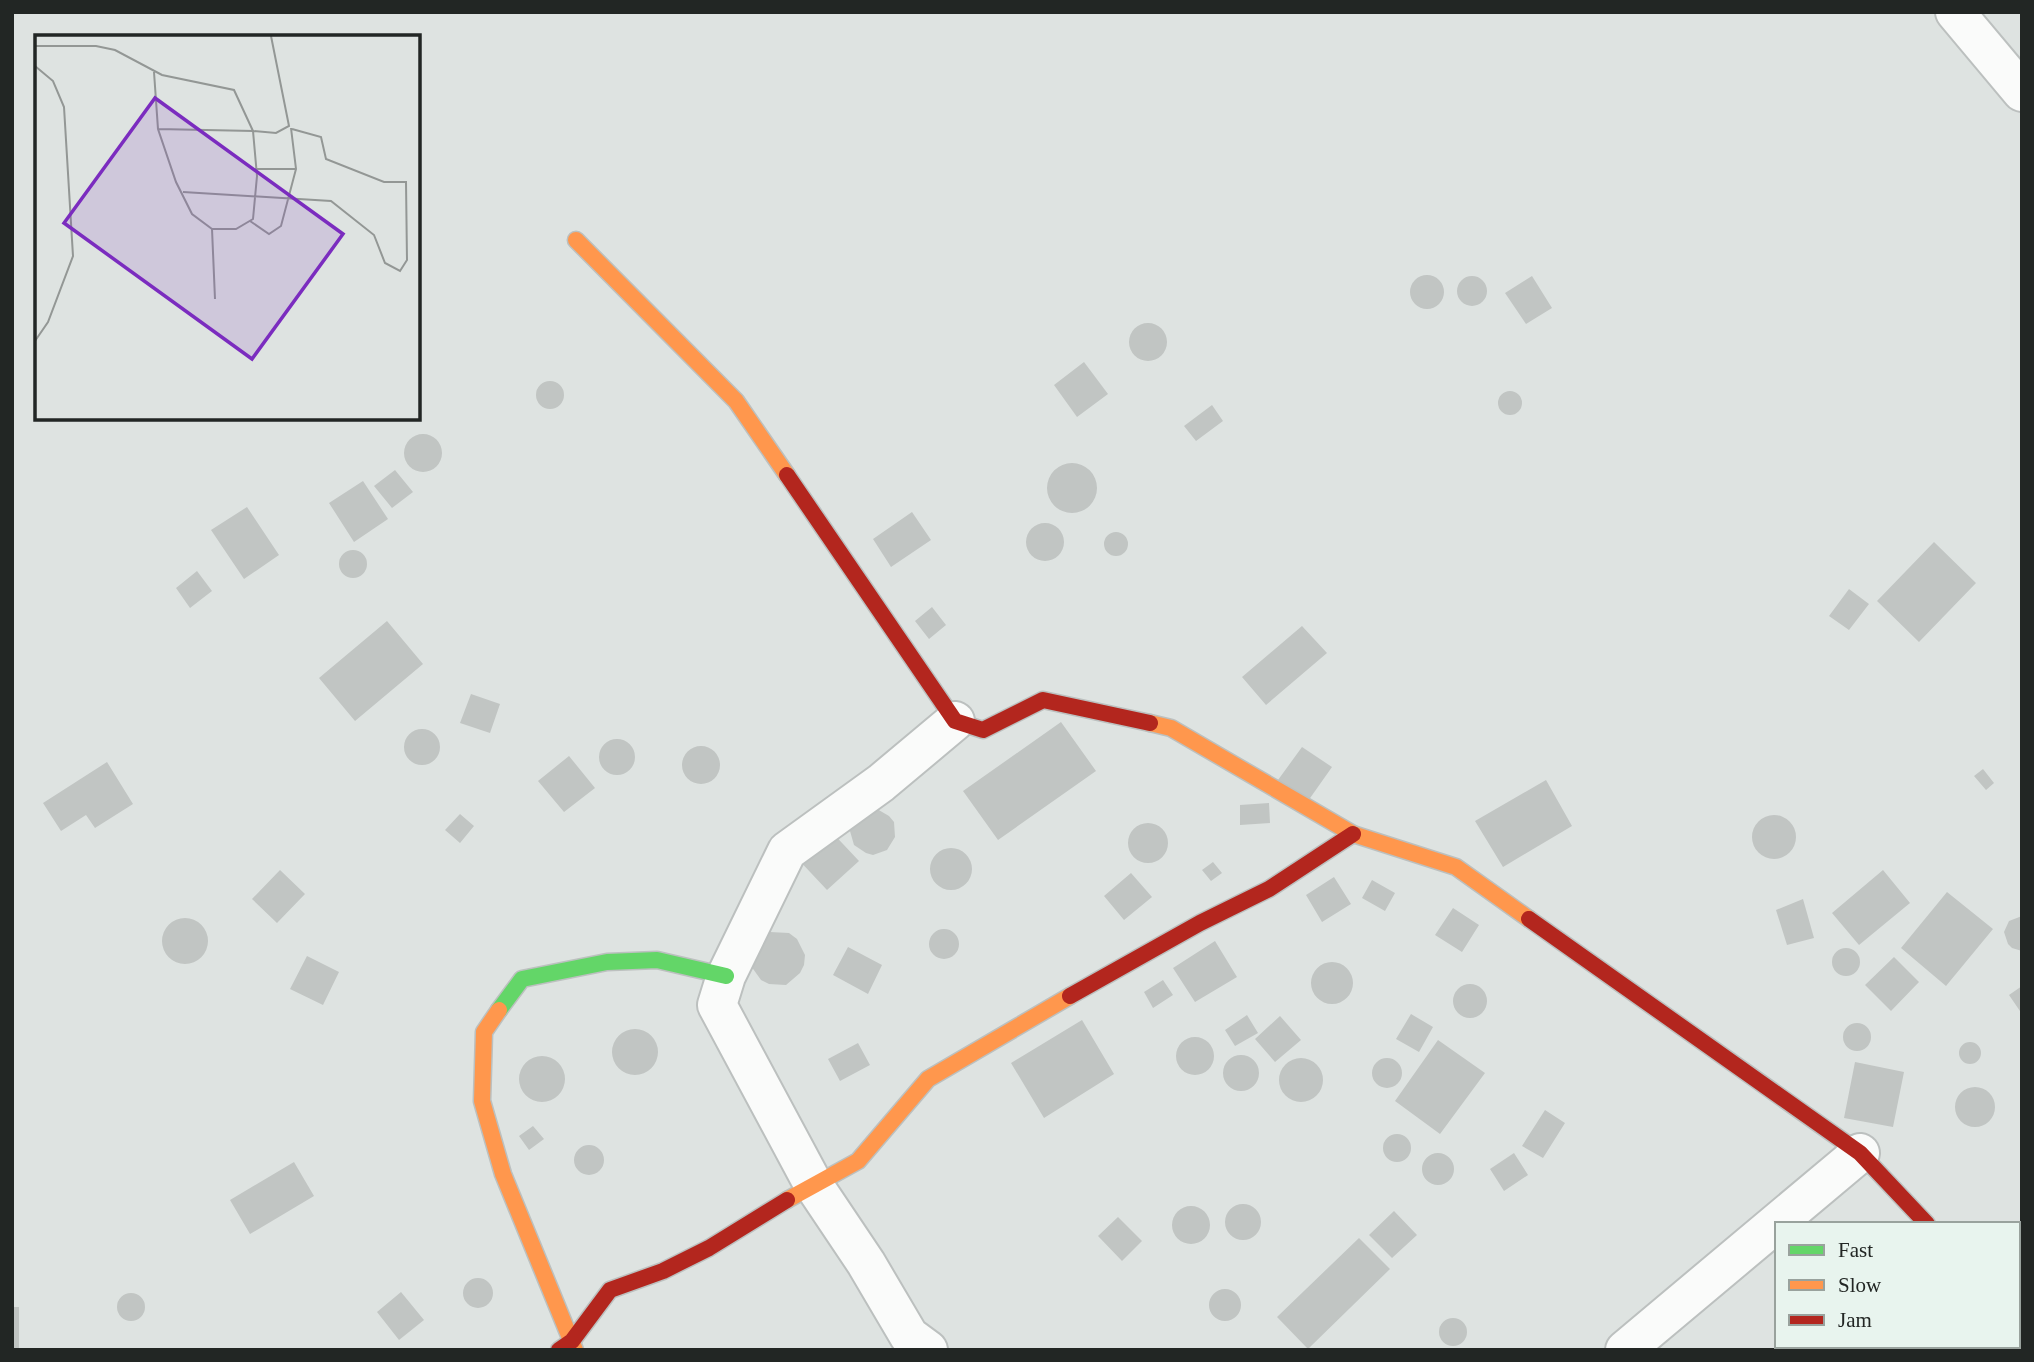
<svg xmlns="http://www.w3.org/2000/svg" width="2034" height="1362" viewBox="0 0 2034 1362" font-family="'Times New Roman',serif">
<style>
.building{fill:#c1c5c3}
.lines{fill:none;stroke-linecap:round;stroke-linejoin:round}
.street-casing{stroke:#bcc0bf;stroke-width:42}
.fast-casing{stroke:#bcc0bf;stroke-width:19}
.slow-casing{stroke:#bcc0bf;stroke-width:19}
.jam-casing{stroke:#bcc0bf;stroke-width:19}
.street{stroke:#fafbfa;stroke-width:38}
.fast{stroke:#63d668;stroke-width:16}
.slow{stroke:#ff974d;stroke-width:16}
.jam{stroke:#b3261e;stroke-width:16}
.inset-road{fill:none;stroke:#939795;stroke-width:2}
.view{fill:#7b2cbf;fill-opacity:0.15;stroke:#7b2cbf;stroke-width:3.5}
.inset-edge{fill:none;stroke:#222624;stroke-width:3.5}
</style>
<rect width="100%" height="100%" fill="#dee3e1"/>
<path class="building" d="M1410 292a17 17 0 1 1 34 0a17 17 0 1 1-34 0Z
M1457 291a15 15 0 1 1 30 0a15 15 0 1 1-30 0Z
M1532,276l20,32 -26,16 -21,-31z
M1129 342a19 19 0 1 1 38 0a19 19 0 1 1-38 0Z
M1084,362l24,32 -31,23 -23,-32z
M536 395a14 14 0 1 1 28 0a14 14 0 1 1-28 0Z
M1498 403a12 12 0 1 1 24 0a12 12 0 1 1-24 0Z
M1212,405l11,16 -27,20 -12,-15z
M404 453a19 19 0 1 1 38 0a19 19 0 1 1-38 0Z
M1047 488a25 25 0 1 1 50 0a25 25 0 1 1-50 0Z
M395,470l18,22 -21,16 -18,-22z
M363,481l25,38 -34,23 -25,-39z
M247,507l32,48 -35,24 -33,-49z
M912,512l19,28 -40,27 -18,-28z
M1026 542a19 19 0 1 1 38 0a19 19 0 1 1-38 0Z
M1104 544a12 12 0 1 1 24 0a12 12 0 1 1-24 0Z
M1934,542l42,41 -57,59 -42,-41z
M339 564a14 14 0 1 1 28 0a14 14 0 1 1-28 0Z
M197,571l15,20 -22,17 -14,-20z
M1849,589l20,15 -20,26 -20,-14z
M932,607l14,18 -17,14 -14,-18z
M387,621l36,43 -68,57 -36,-43z
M1302,626l25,27 -61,52 -24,-28z
M471,694l29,10 -10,29 -30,-10z
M1061,722l35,49 -98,69 -35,-49z
M404 747a18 18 0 1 1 36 0a18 18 0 1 1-36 0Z
M599 757a18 18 0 1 1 36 0a18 18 0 1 1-36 0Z
M682 765a19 19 0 1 1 38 0a19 19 0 1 1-38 0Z
M1302,747l30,20 -24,34 -30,-21z
M569,756l26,32 -31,24 -26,-31z
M107,762l26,42 -38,24 -9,-13 -25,16 -18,-28z
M1983,769l11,14 -8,7 -12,-14z
M1546,780l26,46 -69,41 -28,-46z
M1269,803l1,20 -30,2v-20z
M877,809l12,7 5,6 1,15 -8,13 -14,5 -7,-2 -12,-8 -4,-14 2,-8z
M460,814l14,12 -14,17 -15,-13z
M1752 837a22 22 0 1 1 44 0a22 22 0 1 1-44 0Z
M1128 843a20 20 0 1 1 40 0a20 20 0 1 1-40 0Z
M827,827l32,34 -32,29 -32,-34z
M930 869a21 21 0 1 1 42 0a21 21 0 1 1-42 0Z
M1213,862l9,11 -11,8 -9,-11z
M280,870l25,24 -28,29 -25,-24z
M1883,870l27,33 -51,42 -27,-32z
M1131,873l21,24 -28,23 -20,-24z
M1334,877l17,27 -29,18 -16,-27z
M1372,880l23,13 -10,18 -23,-13z
M1947,892l46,37 -47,57 -45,-38z
M1803,899l11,39 -27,7 -11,-35z
M1453,908l26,17 -17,27 -27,-17z
M2022,916v35l-10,-3 -4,-4 -4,-12 5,-11z
M162 941a23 23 0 1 1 46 0a23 23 0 1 1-46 0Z
M929 944a15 15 0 1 1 30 0a15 15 0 1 1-30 0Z
M770,932l19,1 8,6 8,16 -1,10 -4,8 -14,12 -17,-1 -8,-4 -10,-14 12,-30z
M1215,941l22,36 -42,25 -22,-34z
M848,947l34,18 -14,29 -35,-19z
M1832 962a14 14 0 1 1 28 0a14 14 0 1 1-28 0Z
M307,956l32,16 -16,33 -33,-16z
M1894,957l25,25 -28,29 -26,-26z
M1311 983a21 21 0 1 1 42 0a21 21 0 1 1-42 0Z
M1163,980l10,15 -20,13 -9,-16z
M1453 1001a17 17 0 1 1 34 0a17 17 0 1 1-34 0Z
M2022,986v28l-13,-19z
M1411,1014l22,13 -14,25 -23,-13z
M1247,1015l11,18 -23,13 -10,-16z
M1280,1016l21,24 -26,22 -20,-23z
M1082,1020l32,54 -70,44 -33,-55z
M1843 1037a14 14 0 1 1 28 0a14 14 0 1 1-28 0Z
M612 1052a23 23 0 1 1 46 0a23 23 0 1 1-46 0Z
M1176 1056a19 19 0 1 1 38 0a19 19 0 1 1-38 0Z
M1438,1040l47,33 -45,61 -45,-33z
M1959 1053a11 11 0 1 1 22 0a11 11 0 1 1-22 0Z
M858,1043l12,22 -30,16 -12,-22z
M1223 1073a18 18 0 1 1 36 0a18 18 0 1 1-36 0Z
M519 1079a23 23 0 1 1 46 0a23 23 0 1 1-46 0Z
M1279 1080a22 22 0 1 1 44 0a22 22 0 1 1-44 0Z
M1372 1073a15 15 0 1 1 30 0a15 15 0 1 1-30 0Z
M1855,1062l49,10 -11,55 -49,-9z
M1955 1107a20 20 0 1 1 40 0a20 20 0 1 1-40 0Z
M1545,1110l20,13 -22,35 -21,-12z
M533,1126l11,13 -15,11 -10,-14z
M1383 1148a14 14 0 1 1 28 0a14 14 0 1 1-28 0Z
M574 1160a15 15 0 1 1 30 0a15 15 0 1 1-30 0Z
M1514,1153l14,22 -24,16 -14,-22z
M1422 1169a16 16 0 1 1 32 0a16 16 0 1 1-32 0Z
M294,1162l20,34 -64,38 -20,-34z
M1225 1222a18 18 0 1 1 36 0a18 18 0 1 1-36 0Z
M1172 1225a19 19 0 1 1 38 0a19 19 0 1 1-38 0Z
M1394,1211l23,24 -25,23 -23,-23z
M1118,1217l24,24 -20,20 -24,-25z
M1359,1238l31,31 -82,80 -31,-32z
M463 1293a15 15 0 1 1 30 0a15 15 0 1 1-30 0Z
M1209 1305a16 16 0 1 1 32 0a16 16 0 1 1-32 0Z
M401,1292l23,28 -25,20 -22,-28z
M117 1307a14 14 0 1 1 28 0a14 14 0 1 1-28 0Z
M12,1307h7v41h-7z
M1439 1332a14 14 0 1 1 28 0a14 14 0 1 1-28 0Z"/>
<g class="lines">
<g class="street-casing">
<path id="street" d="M1955,12l67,80
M2018,1323l4,4
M928,1350l-19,-14 -43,-73 -53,-79 -96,-179 9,-29 61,-125 94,-68 74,-62
M1625,1350l235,-197"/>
</g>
<g class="fast-casing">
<path id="fast" d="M499,1010l23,-31 85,-17 50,-2 69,16"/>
</g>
<g class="slow-casing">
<path id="slow" d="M576,240l160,161 51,74
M1150,723l21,5 182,106 103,33 73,52
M499,1010l-15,22 -2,69 21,73 72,176
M787,1200l71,-39 70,-82 142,-83"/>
</g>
<g class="jam-casing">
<path id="jam" d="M787,475l168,246 28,9 60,-30 107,23
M1529,919l331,234 67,71
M1070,996l130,-73 69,-34 84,-55
M559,1350l13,-9 38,-51 53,-19 46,-23 78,-48"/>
</g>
<use href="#street" class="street"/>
<use href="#fast" class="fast"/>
<use href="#slow" class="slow"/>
<use href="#jam" class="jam"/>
</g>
<g transform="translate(35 35)">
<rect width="385" height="385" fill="#dee3e1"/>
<path class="inset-road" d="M0,11h61l19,4 47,25 72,15 19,41 23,2 13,-7 -18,-90M0,31l18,15 11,26 9,149 -25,66 -13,19M119,37l4,57 18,53 16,32 20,15 3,70M123,94l95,2 4,45 -4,43 -17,10h-24M220,134h41M148,157l148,9 43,34 11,28 15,8 7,-11 -1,-78h-22l-58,-23 -5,-22 -29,-8M215,186l19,13 12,-8 15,-57 -5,-41"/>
<path class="view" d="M120,63l188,136 -91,125 -188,-136z"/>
<rect width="385" height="385" class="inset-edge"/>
</g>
<rect width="2034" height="1362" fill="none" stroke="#222624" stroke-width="28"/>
<rect x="1775" y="1222" width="245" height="126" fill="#e8f4ee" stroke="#99a29d" stroke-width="2"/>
<rect x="1789" y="1245" width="35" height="10" fill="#63d668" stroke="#99a29d" stroke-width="2"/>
<text x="1838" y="1257" font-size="21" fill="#222624">Fast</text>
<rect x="1789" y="1280" width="35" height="10" fill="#ff974d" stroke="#99a29d" stroke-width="2"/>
<text x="1838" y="1292" font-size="21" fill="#222624">Slow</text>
<rect x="1789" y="1315" width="35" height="10" fill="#b3261e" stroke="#99a29d" stroke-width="2"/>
<text x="1838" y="1327" font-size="21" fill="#222624">Jam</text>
</svg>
